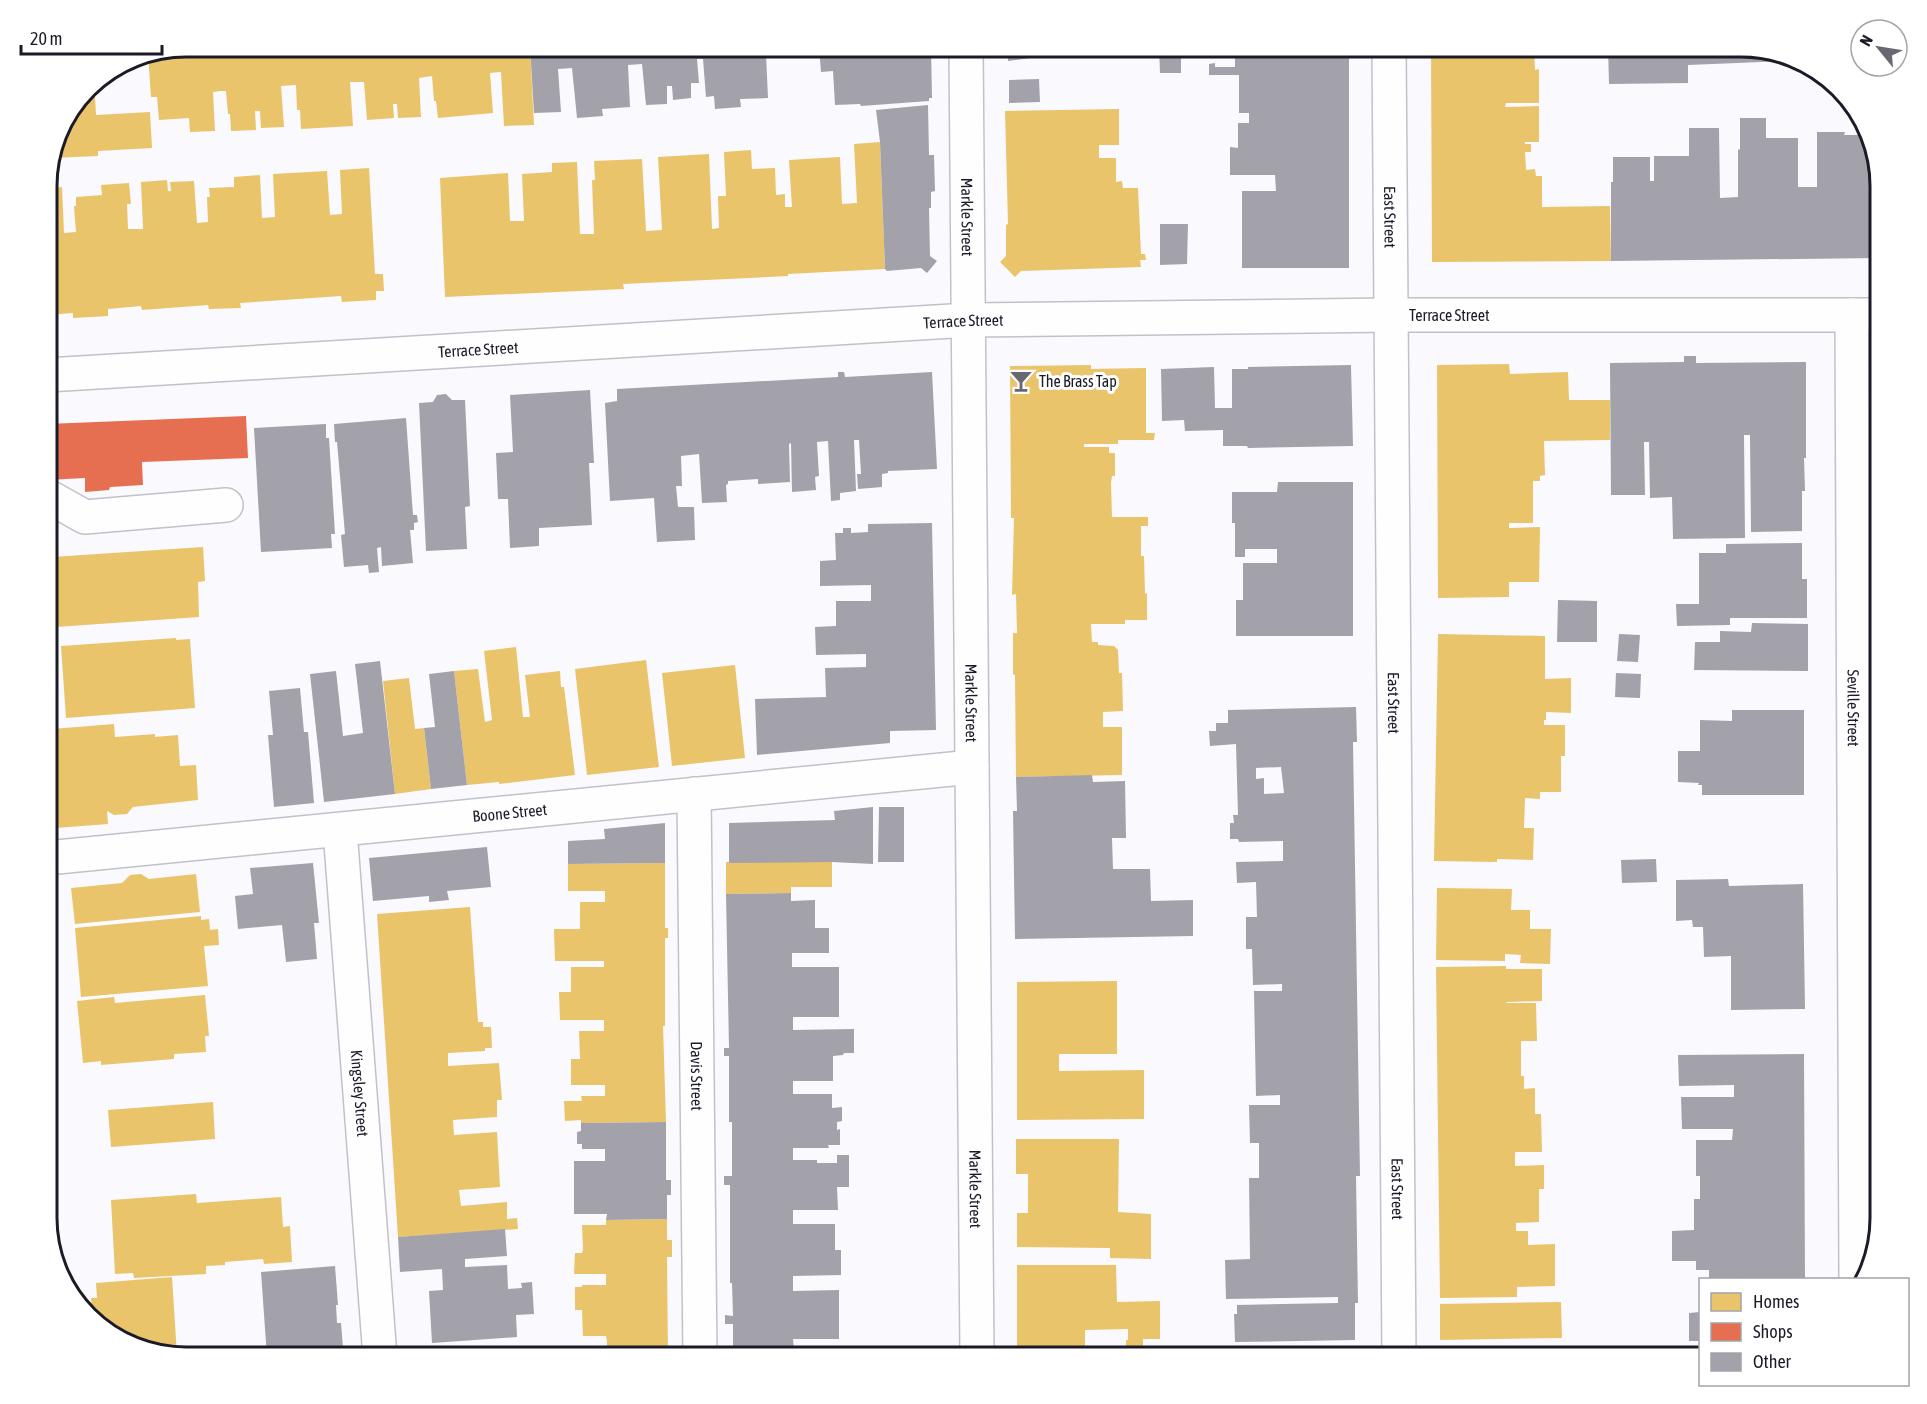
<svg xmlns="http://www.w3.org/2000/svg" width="1927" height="1404" viewBox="0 0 1927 1404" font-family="'Asap Condensed',sans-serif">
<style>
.homes{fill:#e9c46a;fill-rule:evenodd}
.shops{fill:#e76f51}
.building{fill:#a3a2aa;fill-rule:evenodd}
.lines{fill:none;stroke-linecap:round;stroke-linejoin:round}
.minor-casing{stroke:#c1c1ca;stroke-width:36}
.minor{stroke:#fefeff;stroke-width:33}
.labels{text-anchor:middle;stroke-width:6;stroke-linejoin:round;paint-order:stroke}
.street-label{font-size:16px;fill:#1b1a27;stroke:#fff}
.poi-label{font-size:16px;fill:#1b1a27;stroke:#fff;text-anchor:start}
.rim{fill:none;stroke:#1b1a27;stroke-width:3}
</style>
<rect width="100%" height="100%" fill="#f9f9fe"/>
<path class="homes" d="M186,47h344l4,78 -30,1 -3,-54 -11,1 3,40 -55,5 -2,-17h-2l-2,-25 -13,2 2,39 -23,1 -1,-14h-4l1,14 -27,2 -3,-38h-14l3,44 -52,3 -1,-19h-3l-1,-25 -15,1 3,41 -23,1 -1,-17h-5l1,19 -25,1 -1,-17h-2l-2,-23h-6l-7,1 2,39 -25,1 -1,-14 -30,2 -2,-23h-6l-3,-43z
M1431,47h103l1,23 4,-1v34h-33l-1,4 34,-1v36h-14v2h6v8h-6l1,18 9,-1 1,7h6v31l68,-1 1,55 -179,1z
M94,81l2,34 54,-3 2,36 -54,3v5l-46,2 9,-33z
M1119,109v36h-20v13h17v24l6,-1 1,7h15l3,66h4l1,6h-6l1,7 -120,4 -6,6 -15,-15 6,-6v-31l2,-1 -3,-113z
M880,142l5,127 -97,5v2l-165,8 1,5 -179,8 -5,-119 68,-5 2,48h14l-2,-47 30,-2v-9l25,-1 3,72h14l-2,-54h3l-1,-19 48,-2 4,72 16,-1 -4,-73 51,-3 3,75 7,-1 -1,-32h8l-2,-44 27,-2 1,19 23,-1 1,27 9,-1v13h7l-3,-47 51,-3 2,47 15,-1 -3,-59z
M369,168l6,106h8l1,17h-8v9l-34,2 -1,-6 -101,7 1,5 -32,1 -1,-4 -66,5 -1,-4 -33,3v7l-35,2v-5l-26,2v-127l15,-1 2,46 12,-1 -2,-26h2v-9l26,-2 -1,-10 28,-2 2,21h-4l1,25h15l-2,-47 26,-2 1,11h3l-1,-9 24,-1 3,42 11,-1 -1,-25h3l-1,-9 25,-1v-10l26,-2 2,43 13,-1 -2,-43 54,-3 3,44 12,-1 -2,-44z
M1509,364l1,10 58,-2 1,28h41v40l-66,1 1,34 -5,1v5h-7v42h-24v5l31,-1 -1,55h-30v15l-71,1 -1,-233z
M1091,365v4l55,-1v65h9l-1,7h-36v4h-34v3h25v6h6v23h-3l-1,7 1,34h36v9h-7v30h3l1,38 2,-1v27h-22v4h-34l1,18h6v3l16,1 4,4 1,23h3l1,38 -20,1v15h19v48l-106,2 -1,-102 -2,-1v-41h4l-1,-39 -4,1 2,-77h-3l-1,-152z
M203,547l2,34 -7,1 1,35 -143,10 -4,-70z
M1438,634l107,2v43l26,-1v35l-25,-1v8h-2v5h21v31h-4v36h-21v7l-15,-1 -1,30h10l-1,32 -36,-1v3l-63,-1z
M176,638v2l14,-1 5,69 -129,10 -5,-72z
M516,647l7,70h7l-5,-42 35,-4 1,16h3l11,88 -76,9v-2l-32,3 -13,-114 24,-2 7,53 7,-2 -8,-69z
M646,660l13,107 -72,8 -12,-106z
M735,665l10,93 -73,8 -10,-93z
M409,678l6,51 9,-1 7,61 -36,5 -12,-113z
M114,724l1,13 40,-3v3l23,-2 2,31 16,-1 2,35 -65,7 -6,7 -13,1 -7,-4 1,13 -52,4 -2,-23 -7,-5v-16l4,-5v-4h4l-3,-46z
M726,862h106v25h-41v6l-65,1z
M665,863v65h3v10h-3v88h-2l3,96 -85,1v-3l-16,1 -1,-20h18l-1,-5h24v-11h-34v-26h9l-1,-28h25v-11h-44l-1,-28h12v-25h33v-6h-49l-1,-32h26v-27h25v-11h-37v-27z
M141,874l8,5 47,-5 4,38 -125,12 -4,-36 51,-5 8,-8z
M1437,888l75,1 -1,21h19v19h21l-1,35 -30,-1 1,-8 -16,-1v7l-69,-1z
M470,907l8,115h5v5h8l1,21h-7v3l-37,2v13l51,-3 3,37h-5v17l-44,3 1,15 43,-3 3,55 -41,3 2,16 46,-4v17l10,-1 1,11 -120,8 -21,-323z
M201,916v4l8,-1 1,11 8,-1 1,16 -15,1 4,40 -127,11 -6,-69z
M1506,966v3h36v32l-36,1 1,1h29l1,38h-16v35h3v13l11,-1v26h6l1,38h-27v14l29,-1v24h-5v33l-23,1v8h12v14l27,-1v42l-38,1v10l-77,1 -4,-331z
M1117,981v73h-58v17l85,-1v49l-127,1v-138z
M205,995l4,41h-4l1,16 -32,2v5l-73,6v-4l-18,2 -6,-62 37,-4 1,6z
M213,1102l2,37 -104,8 -3,-37z
M1016,1139h103l-1,73 33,2v45l-41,-1v-10l-93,-1v-34h11v-39h-12z
M196,1194l1,9 84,-6 2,30 7,-1 2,36 -28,2 -1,-5 -38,3v3l-19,1v8l-72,4 -1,-5 -18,1 -4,-74z
M667,1219v21h5v17h-5l1,100h-86v-10l25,-1v-5l-1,-5h-23l-1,-26h-7v-23h7v-2h24v-11h-32l1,-21h7l1,-4 -1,-24h24v-5z
M1017,1265h99l1,37 43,-1v38h-17v10h-3v8h-123zM1128,1329v11h-2v6l-41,1v-17z
M172,1277l5,78 -76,-26 -2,-6h-3l-3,-4 -2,-21h6l-1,-15z
M1561,1302l1,36 -122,2v-36z
M1577,1348l2,9h-38z"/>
<path class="shops" d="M246,416l2,42 -106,4 1,23 -33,2 -1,3 -24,2v-14l-38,2v-56z"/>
<path class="building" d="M530,47h243l1,7h-8l2,44 -28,1 1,8 -26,2 -1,-13 -8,1 -3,-38h-6l2,24h-8v15l-18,2 -1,-14h-5v18l-21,1 -4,-41 -14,1 2,42 -28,2 1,7 -26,2 -5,-50 -14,1 3,43 -27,1z
M819,47h112l1,51h-3v3l-68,5 -1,-2 -25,1 -2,-34 -12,1z
M1008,47h95v1l-95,13z
M1159,47h22v26h-21z
M1241,47h108v221h-107v-77h34l-1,-16h-45v-28l8,1v-25h11v-10h-10v-38h-30v-11l6,-1v4h20v-11h6z
M1608,47h133l42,14 -95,4v18l-79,1z
M1039,79l1,23 -31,1v-23z
M928,105l1,50h5l1,36 -4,1v16h-2l1,48 7,5 -10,12 -6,-5 -34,3 -2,-2 -5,-127 -4,-32z
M1740,118h26v20h32v49h19v-55h28l-1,3h25l11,51v72l-269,3v-79h2v-25h37v24h4v-25h35v-28h30l1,70 18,-1v-47l2,-1z
M1160,224h28l-1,40 -27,1z
M1684,356h12v7l110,-1v96h-2l1,33h-3v40l-51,1 -1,-97h-6l1,103 -72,1 -1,-42 -22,1 -1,-56h-5l1,53h-34l-1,-132 74,-1z
M1351,365l2,81 -105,2 -1,-2h-24v-16l-38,1 -1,-11 -22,1 -1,-52 53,-2 1,41h17v-39h16v-2z
M838,372h6l1,5 87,-5 5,97 -49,2v2l-6,1v13l-24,2 -1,-15h4l-2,-34h-5l2,51 -16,2v7l-9,1 -3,-60 -11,1 2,34 -4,1 1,13 -24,2 -1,-49 -2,1 1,38 -32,2v-5l-30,2v3l-2,1 1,17 -25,1 -3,-49 -18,2 1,30h-6l2,21h16l1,33 -38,2 -3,-44 -44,3 -5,-98 12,-2v-12l221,-12z
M590,390l4,73h-5l3,62 -53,3v18l-29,2 -2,-49h-10l-2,-46 17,-1 -3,-57z
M446,394l6,6h13l5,106 -5,1 2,42 -41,2 -7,-148 14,-1 4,-7z
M406,418l7,97h4l1,7 -4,1v7h-4l3,33 -31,3 -1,-19 -4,1 2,24 -10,1 -1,-8 -24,2 -3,-32 4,-1 -8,-92h-2l-1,-18z
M326,424v14h3l6,96h-4l1,14 -71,4 -7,-124z
M1278,482h75v154h-117v-36h7v-37h34v-14h-32v8h-10v-34h-3v-31h45z
M932,523l4,207 -46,1v12l-133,12 -2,-56 71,-2 -1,-29 41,-1v-13l-50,1 -1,-28 21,-1v-25h35v-16l-51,1v-25l16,-1 -1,-27h8v-5h8v5l17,-1v-8z
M1802,543v36h5v39h-77v7l-53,1 -1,-22h23v-51h27v-9z
M1558,600l39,1v41h-40z
M1752,623l56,1v47l-114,-1 1,-28h25v-11l31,1z
M1619,634l21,1 -2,27 -21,-1z
M380,661l15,133 -71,8 -14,-128 26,-3 7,65 20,-3 -8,-69z
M454,671l13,114 -36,4 -7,-61 11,-1 -6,-53z
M1616,673l25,1 -1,24 -25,-1z
M300,688l4,44h4l6,71 -40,4 -6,-72h5l-4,-44z
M1356,707l1,35h-4l7,434h-4l2,127h-3v37l-120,2 -1,-28h3v-9l101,-2v-6l-112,2 -1,-39 25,-1 -1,-81h10v-35h-9l-1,-38h31v-10l-24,1 -2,-105h28v-7l-29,1 -1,-36h-6v-32h11l-1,-35 -19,1 -1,-21 47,-1v-20l-44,1 -1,-3h-8v-16h4l-1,-8h5l-2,-71 -26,2 -1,-15h7v-8h12v-13zM1281,767l3,26 -20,1v-16l-8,1v-11z
M1732,710h72v85h-102v-10h-4l1,-2 -21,-1v-31h22v-31l32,1z
M1092,775l1,7 32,-1 1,57h-14l1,31h37l1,32 42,-1v36l-178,3 -2,-128h4l-1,-34z
M873,807v57l-41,-2 -103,1v-40l106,-3 -1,-9z
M879,807h25v55h-26z
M665,823v40l-97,1v-23l37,-2 -1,-10z
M487,847l4,40 -44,4 2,9 -20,2v-6l-56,5 -4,-43z
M1656,859l1,23 -35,1 -1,-23z
M313,863l6,60h-5l3,36 -31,3 -4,-37 -44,4 -3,-33 18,-2 -3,-26z
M1728,879l1,7 74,-2 2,125 -74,1v-54l-27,1 -1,-30h-10l-1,-7 -16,1v-41z
M791,893v8l24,-1v28h14v25h-37v14h47v50h-46v13l61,-1v24h-10l-1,2 -10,1v25h-40v13h39v14l10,-1v14l-5,1v8l3,-1v16h-12l1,3h-36v12h24v3h20v-8h12v32h-12l1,23h-45v14h42v26h6v25l-48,1v15l46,-1v49h-46l1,10 9,-1v9h-70v-33h-8v-9l8,1 -1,-33h-2v-98h-6v-9h8v-54h-3v-66h-5v-8h5l-3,-154z
M1804,1054l1,226h-96v-10h-13v-9h-24v-30l22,-1v-31h6v-23h-4v-36h36l1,-11h-51l-1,-32h53v-12l-55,1 -1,-31z
M666,1122v58h5v15h-4v24l-61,1 1,-6h-33v-53h31v-12h-23v-5h-5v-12l4,-1v-8z
M505,1229l2,27 -42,3v8l42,-2 1,24 14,-1 -1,-5 11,-1 2,32 -18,1 1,22 -85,6 -3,-52 14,-1 -1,-21 -42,3 -2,-35z
M335,1266l3,39h-2l1,18h4l2,25h-4l1,9h-73l-6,-85z
M1700,1312v29h-11v-28z"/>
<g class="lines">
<g class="minor-casing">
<g id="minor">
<path id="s1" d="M966,47l11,1310"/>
<path id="s2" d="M1389,47l10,1310"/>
<path id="s3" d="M1852,315l4,965"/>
<path id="s4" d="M47,375l922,-55 422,-5h489"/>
<path d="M47,498h4l34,19 141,-12"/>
<path id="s5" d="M694,794l6,563"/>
<path id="s6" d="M340,830l40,527"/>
<path id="s7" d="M47,858l925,-91"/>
</g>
</g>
<use href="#minor" class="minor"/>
</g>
<defs>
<g id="bar-bare" transform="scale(1.8)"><path d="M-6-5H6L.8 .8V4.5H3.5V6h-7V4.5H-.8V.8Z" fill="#696872" stroke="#fff" stroke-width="2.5" paint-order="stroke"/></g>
</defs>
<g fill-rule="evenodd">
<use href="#bar-bare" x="1021" y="381"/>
</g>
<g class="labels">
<g class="street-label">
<text dy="6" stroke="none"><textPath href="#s1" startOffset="170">Markle Street</textPath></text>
<text dy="6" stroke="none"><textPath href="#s2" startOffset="170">East Street</textPath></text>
<text dy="6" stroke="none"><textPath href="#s4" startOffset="1404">Terrace Street</textPath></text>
<text dy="6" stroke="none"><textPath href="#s4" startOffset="918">Terrace Street</textPath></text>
<text dy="6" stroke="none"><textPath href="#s4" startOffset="432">Terrace Street</textPath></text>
<text dy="6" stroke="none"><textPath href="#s1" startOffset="656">Markle Street</textPath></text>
<text dy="6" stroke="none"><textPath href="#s2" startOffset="656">East Street</textPath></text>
<text dy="6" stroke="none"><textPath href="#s3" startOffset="393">Seville Street</textPath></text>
<text dy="6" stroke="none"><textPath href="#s7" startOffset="465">Boone Street</textPath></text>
<text dy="6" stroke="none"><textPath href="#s5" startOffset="282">Davis Street</textPath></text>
<text dy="6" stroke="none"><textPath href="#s6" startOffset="264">Kingsley Street</textPath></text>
<text dy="6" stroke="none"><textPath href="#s1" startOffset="1142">Markle Street</textPath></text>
<text dy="6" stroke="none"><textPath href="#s2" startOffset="1142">East Street</textPath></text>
</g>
<g class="poi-label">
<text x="1039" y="387">The Brass Tap</text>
</g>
</g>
<path d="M0 0H1927V1404H0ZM186 57H1741A129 129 0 0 1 1870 186V1218A129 129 0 0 1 1741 1347H186A129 129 0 0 1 57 1218V186A129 129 0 0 1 186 57Z" fill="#fff" fill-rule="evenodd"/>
<path class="rim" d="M186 57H1741A129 129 0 0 1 1870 186V1218A129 129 0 0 1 1741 1347H186A129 129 0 0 1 57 1218V186A129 129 0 0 1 186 57Z"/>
<rect x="1699" y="1278" width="210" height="108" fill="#ffffff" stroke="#a4a3a9" stroke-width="1.5"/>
<rect x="1711" y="1293" width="30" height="18" fill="#e9c46a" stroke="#a4a3a9" stroke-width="1.5"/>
<text x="1753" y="1308" font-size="18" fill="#1b1a27">Homes</text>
<rect x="1711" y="1323" width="30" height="18" fill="#e76f51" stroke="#a4a3a9" stroke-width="1.5"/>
<text x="1753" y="1338" font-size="18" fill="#1b1a27">Shops</text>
<rect x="1711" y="1353" width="30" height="18" fill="#a3a2aa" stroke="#a4a3a9" stroke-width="1.5"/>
<text x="1753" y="1368" font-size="18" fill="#1b1a27">Other</text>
<g transform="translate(1879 48) rotate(300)"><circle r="28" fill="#ffffff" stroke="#a4a3a9" stroke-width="1.5"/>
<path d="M0-4.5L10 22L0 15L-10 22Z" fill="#696872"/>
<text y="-9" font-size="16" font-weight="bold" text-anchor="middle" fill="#1b1a27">N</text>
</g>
<path d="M21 45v9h141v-9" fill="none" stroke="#1b1a27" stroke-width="3"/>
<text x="30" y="45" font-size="18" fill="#1b1a27" stroke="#ffffff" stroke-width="4.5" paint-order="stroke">20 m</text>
</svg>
